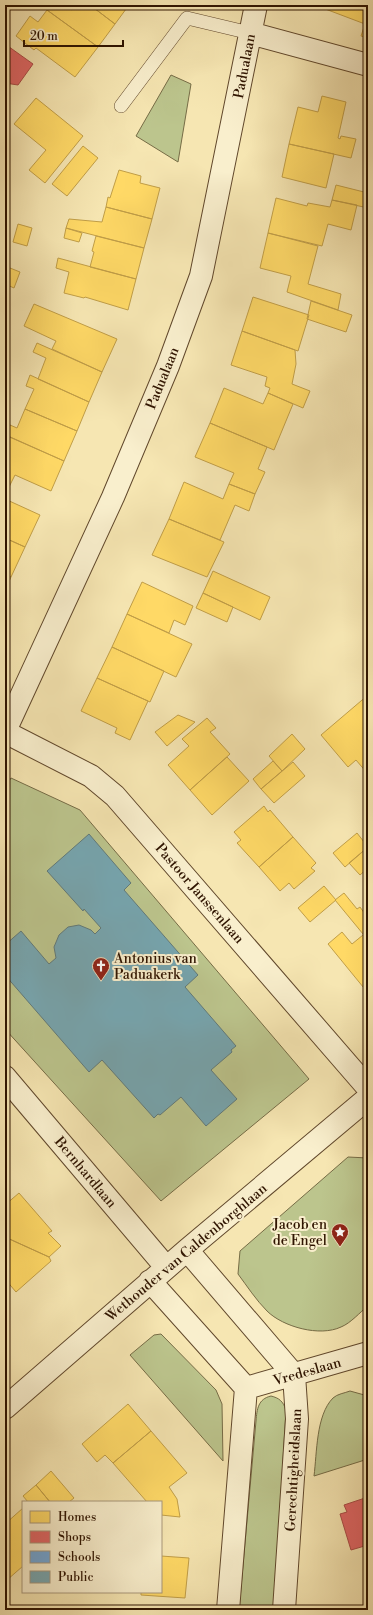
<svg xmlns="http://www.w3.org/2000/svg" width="373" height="1615" viewBox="0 0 373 1615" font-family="'Libre Bodoni',serif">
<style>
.green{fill:#bcc58d;stroke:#766c46}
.homes{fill:#ffd966;stroke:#c19e47}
.shops{fill:#e06666;stroke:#ab4d47}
.schools{fill:#6fa8dc;stroke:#5c7c9a}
.public{fill:#76a5af;stroke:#617a7a}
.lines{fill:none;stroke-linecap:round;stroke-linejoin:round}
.lane-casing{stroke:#61482c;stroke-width:14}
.street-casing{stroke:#61482c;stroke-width:24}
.lane{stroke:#f9efcd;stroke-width:13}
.street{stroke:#f9efcd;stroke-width:22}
.labels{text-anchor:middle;stroke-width:4;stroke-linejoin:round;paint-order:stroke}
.street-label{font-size:14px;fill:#2f1400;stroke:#f9efcd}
.poi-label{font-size:14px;fill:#2f1400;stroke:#f9efcd;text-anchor:start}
</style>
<rect width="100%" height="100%" fill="#f6e6b2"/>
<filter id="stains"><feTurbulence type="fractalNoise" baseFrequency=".005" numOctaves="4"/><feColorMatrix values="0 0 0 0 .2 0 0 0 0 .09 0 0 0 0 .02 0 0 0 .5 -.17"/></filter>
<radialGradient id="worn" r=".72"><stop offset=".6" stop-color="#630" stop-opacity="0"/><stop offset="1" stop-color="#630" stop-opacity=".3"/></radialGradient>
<path class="green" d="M171,75l20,9 -13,78 -42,-26z
M11,778l69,32 229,269 -148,122 -156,-172v-241z
M348,1157l20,1v148c-8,6 -17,17 -27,21 -21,10 -58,0 -74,-16 -11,-11 -20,-25 -29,-37l2,-23z
M161,1334l55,56 6,14 1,57 -93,-106 24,-20z
M350,1391l18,5v63l-54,17c3,-23 2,-61 19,-78 4,-4 12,-5 17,-7z
M271,1396c8,2 12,5 15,14l-12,200h-35l17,-189c1,-12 2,-22 15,-25z"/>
<path class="homes" d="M50,5h15l7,5 3,-5h15l25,19 -17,23 -51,-37z
M90,5h39l-14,19z
M321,5h47v33l-7,-2 4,-12 -45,-17z
M47,10l51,37 -23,30 -39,-29 -2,2 -18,-14 14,-20 8,6z
M322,96l24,6 -8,36 2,1 1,-3 15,3 -5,19 -62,-14 9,-37 20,5z
M36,98l47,38 -38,47 -16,-13 17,-20 -32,-26z
M289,144l45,10 -8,34 -44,-11z
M83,146l15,12 -31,38 -15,-12z
M119,170l22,6 -1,7 20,5 -8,31 -46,-12 2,-10 2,1z
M336,185l32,8v15l-36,-8z
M276,198l31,8 1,-3 22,4 2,-7 25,5 -6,25 -23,-6 -6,22 -54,-13z
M106,207l46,12 -8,29 -78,-20 3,-9 33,3z
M18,224l14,4 -5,18 -14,-4z
M66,228l16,5 -3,9 -15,-4z
M268,233l50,13 -10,38 33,10 -3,16 -51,-18 4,-16 -31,-8z
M96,236l48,12 -8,31 -46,-12 4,-15 -2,-1z
M58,258l78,21 -8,31 -43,-13 -1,1 -20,-5 5,-21 -13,-4z
M5,266l15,6 -6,16 -9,-4z
M253,297l56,18 -11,36 -56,-20z
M311,301l41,14 -6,17 -39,-13z
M34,304l83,35 -15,33 -50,-23 4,-8 -32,-15z
M242,331l53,19 1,14 -4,20 18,7 -7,17 -35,-15 2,-5 -5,-2 2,-9 -36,-12z
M37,343l65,29 -13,30 -51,-23 8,-21 -13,-6z
M30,375l59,27 -12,29 -52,-22 9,-20 -8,-3z
M224,388l39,16 5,-11 25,11 -19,46 -64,-27z
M25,409l52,22 -13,30 -59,-26 5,-10 7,3z
M210,423l57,24 -9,22 7,3 -10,22 -26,-10 5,-11 -39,-16z
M8,436l56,25 -13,30 -36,-16 -6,12 -4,-1v-43z
M184,482l39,17 6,-15 26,10 -6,17 -14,-6 -15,35 -51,-21z
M5,486l4,1 -4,10z
M5,499l35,16 -15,32 -20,-9z
M169,519l55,23 -17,35 -55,-22z
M5,538l20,9 -14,30 -6,-3z
M213,571l57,26 -10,23 -57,-27z
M5,574l6,3 -6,13z
M142,582l51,24 -8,19 -11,-5 -5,13 -42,-19z
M203,593l30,14 -6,15 -31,-14z
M127,614l65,30 -16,33 -64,-30z
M112,647l52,24 -14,31 -53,-24z
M97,678l51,23 -18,39 -15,-7 2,-5 -36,-17z
M368,695v79l-12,-14 -8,7 -27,-32z
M178,715l17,7 -28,24 -12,-14z
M207,718l9,10 -6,4 20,22 -40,36 -22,-25 21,-19 -7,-7z
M292,734l13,15 -23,22 -13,-15z
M227,757l22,24 -37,34 -22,-25z
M273,761l9,10 -21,18 -8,-10z
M293,762l12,14 -31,27 -13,-14z
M264,806l4,6 2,-2 23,27 -34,30 -22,-24 4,-3 -7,-8z
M357,833l11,14 -23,20 -12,-14z
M293,837l23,26 -5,5 4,3 -21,18 -5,-6 -9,8 -21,-24z
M368,847v21l-8,7 -11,-12z
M324,886l12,14 -26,22 -12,-14z
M344,893l13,16 3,-2 5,7 3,-2v28l-33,-40z
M342,932l10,12 11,-9 5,5v53l-40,-49z
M19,1193l33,38 -4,2 13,13 -12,11 -44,-20v-32z
M5,1237l44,20 2,4 -35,31 -11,-13z
M128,1404l23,27 -38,32 -8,-8 -8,7 -15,-18z
M151,1431l36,42 -18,14 8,12 3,18 -19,-2v-13h-14l-34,-39z
M51,1471l23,27 -5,4h-19l-14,-17z
M36,1485l14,17h-22l-5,-6z
M23,1508v58l-16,14 -2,-3v-53z
M161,1556l28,2 -4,40 -44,-3v-3h20z"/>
<path class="shops" d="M5,44l28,20 -15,21 -13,-2z
M368,1497v48l-17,5 -11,-36 7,-2 -3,-7z"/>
<path class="schools" d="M368,423v12v-2l-3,-2z"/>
<path class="public" d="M89,834l42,49 -7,7 74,85 -13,12 51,59 -5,4 1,2 -21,18 26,29 -31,27 -25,-29 -21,18 -2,-1 -4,4 -52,-58 -13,12 -84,-97v-30l16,-14 28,33 7,-6 -2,-11 5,-12 9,-8 11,-2 12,5 4,4 6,-6 -17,-19 -1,2 -36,-40z"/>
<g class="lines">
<g class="lane-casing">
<path id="lane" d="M121,106l66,-88 63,15"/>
</g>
<g class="street-casing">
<path id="street" d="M250,33l118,32
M5,731l108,-234 55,-131 33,-90 55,-271
M5,732l86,44 24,20 253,292
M5,1077l161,190
M187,1250l107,125 3,44 -13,191
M150,1281l96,107 -18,222
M246,1388l122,-35
M5,1408l182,-158 181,-152"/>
</g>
<use href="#lane" class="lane"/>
<use href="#street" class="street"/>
</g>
<defs>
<g id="church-pin" transform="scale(0.9)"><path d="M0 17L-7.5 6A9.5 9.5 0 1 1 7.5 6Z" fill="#8f2418" stroke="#f9efcd"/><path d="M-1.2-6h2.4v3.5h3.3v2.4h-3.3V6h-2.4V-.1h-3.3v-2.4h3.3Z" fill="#fff"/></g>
<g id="sight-pin" transform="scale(0.9)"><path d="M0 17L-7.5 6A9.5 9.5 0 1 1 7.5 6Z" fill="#8f2418" stroke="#f9efcd"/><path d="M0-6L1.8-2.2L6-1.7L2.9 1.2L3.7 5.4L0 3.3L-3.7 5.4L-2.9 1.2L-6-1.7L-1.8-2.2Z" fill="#fff"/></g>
</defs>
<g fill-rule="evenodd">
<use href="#church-pin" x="101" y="966"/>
<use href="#sight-pin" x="340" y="1232"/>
</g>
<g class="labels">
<g class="street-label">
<text transform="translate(244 66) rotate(-79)" y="5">Padualaan</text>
<text transform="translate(162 378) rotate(-68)" y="5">Padualaan</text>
<text transform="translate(200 893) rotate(49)" y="5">Pastoor Janssenlaan</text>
<text transform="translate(86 1172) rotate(50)" y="5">Bernhardlaan</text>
<text transform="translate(186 1252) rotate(-40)" y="5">Wethouder van Caldenborghlaan</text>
<text transform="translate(307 1371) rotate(-16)" y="5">Vredeslaan</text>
<text transform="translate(293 1470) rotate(-87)" y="5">Gerechtigheidslaan</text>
</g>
<g class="poi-label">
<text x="114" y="963">Antonius van<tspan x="114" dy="16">Paduakerk</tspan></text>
<text x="327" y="1229" text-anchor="end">Jacob en<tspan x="327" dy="16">de Engel</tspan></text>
</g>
</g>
<rect width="373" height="1615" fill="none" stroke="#f6e6b2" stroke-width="20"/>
<rect x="6" y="6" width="361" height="1603" fill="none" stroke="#2f1400" stroke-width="2"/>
<rect x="10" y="10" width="353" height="1595" fill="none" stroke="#2f1400"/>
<rect x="22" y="1501" width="140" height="92" fill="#f9efcd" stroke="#a8977b"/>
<rect x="30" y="1511" width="20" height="12" fill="#ffd966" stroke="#a8977b"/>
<text x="58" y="1521" font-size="12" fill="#2f1400">Homes</text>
<rect x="30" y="1531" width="20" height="12" fill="#e06666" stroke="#a8977b"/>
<text x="58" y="1541" font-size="12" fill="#2f1400">Shops</text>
<rect x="30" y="1551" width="20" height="12" fill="#6fa8dc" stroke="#a8977b"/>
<text x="58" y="1561" font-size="12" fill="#2f1400">Schools</text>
<rect x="30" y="1571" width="20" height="12" fill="#76a5af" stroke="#a8977b"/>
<text x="58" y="1581" font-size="12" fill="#2f1400">Public</text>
<path d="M24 40v6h99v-6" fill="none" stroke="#2f1400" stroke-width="2"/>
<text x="30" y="40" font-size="12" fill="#2f1400" stroke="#f9efcd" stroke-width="3" paint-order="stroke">20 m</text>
<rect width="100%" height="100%" filter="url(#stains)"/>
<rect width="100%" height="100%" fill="url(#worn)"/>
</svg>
